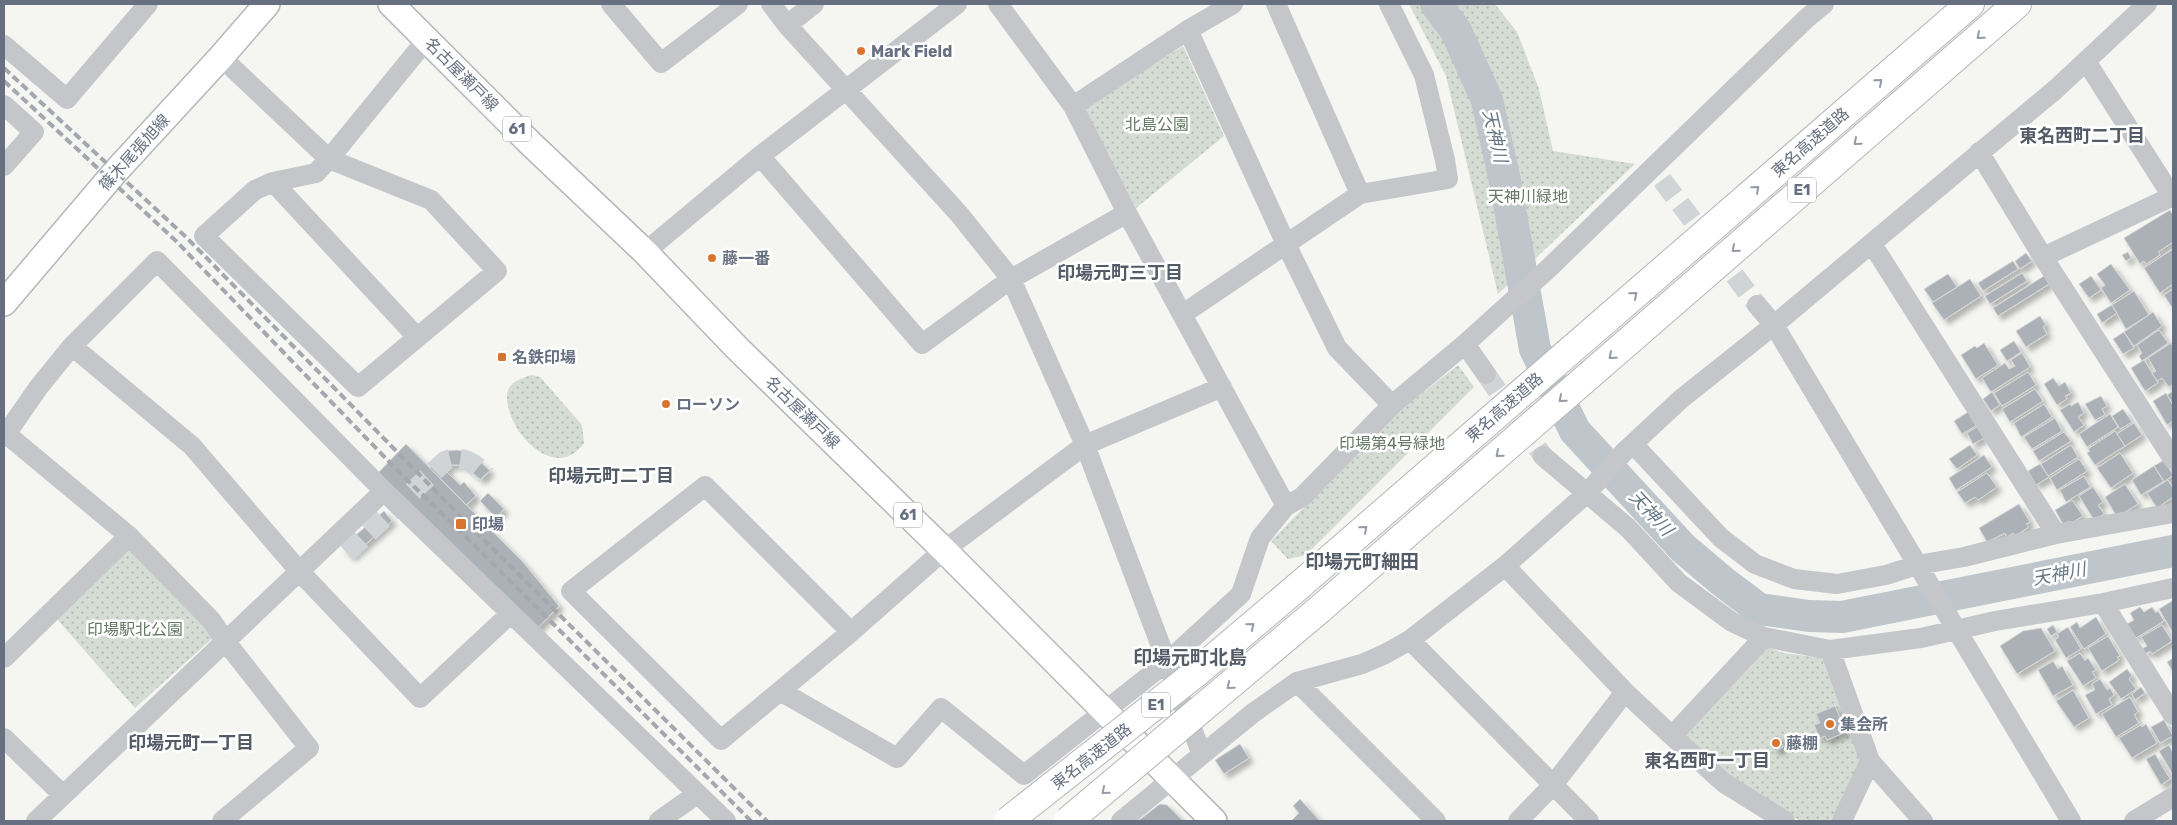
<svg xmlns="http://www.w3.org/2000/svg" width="2177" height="825" viewBox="0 0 2177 825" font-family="Rubik,'Noto Sans JP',sans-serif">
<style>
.grass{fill:url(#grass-dots)}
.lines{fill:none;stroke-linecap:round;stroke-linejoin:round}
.river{stroke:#bec5cb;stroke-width:32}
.building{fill:#acb1b8;stroke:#d6d7d5;filter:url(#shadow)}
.minor-tunnel{stroke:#d1d4d6;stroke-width:20;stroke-dasharray:20 10;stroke-linecap:butt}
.major-casing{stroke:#b4b7bb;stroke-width:28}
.highway-casing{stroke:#b4b6ba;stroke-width:30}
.minor{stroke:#c4c6ca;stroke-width:20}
.major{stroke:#fff;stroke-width:25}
.highway{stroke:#fff;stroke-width:28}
.rail{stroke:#a4a8ae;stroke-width:4;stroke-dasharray:8 4;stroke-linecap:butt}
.highway-bridge-casing{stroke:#b4b6ba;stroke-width:30;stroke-linecap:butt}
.highway-bridge{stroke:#fff;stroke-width:28}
.oneway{stroke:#949ba7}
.poi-dot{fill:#d9742f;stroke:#fff;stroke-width:2}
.labels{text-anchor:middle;stroke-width:5;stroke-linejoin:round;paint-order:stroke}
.shield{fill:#fff;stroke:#949ba7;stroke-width:1}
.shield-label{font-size:15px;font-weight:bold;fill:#667081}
.poi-label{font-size:16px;font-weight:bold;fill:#667081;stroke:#fff;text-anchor:start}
.street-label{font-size:16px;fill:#667081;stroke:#fff}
.park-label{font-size:16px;fill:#657964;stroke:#fff}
.water-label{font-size:18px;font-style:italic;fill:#677885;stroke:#fff}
.neighbourhood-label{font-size:18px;font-weight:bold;fill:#535b67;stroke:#fff}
.quarter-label{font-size:19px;font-weight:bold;fill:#535b67;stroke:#fff}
</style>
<defs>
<pattern id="grass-dots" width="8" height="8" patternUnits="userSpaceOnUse" patternTransform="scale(1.25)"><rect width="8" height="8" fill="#d5dcd3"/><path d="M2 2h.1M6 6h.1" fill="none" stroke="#b1b7b1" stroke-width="1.8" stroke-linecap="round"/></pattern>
<filter id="shadow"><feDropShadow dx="4.5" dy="4.5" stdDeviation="2.5" flood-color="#0004"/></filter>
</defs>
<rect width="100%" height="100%" fill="#f5f5f2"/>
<path class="grass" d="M1409,4h86l22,28 22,57 14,62 82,13 -137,130 -52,-218z
M1183,46l41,90 -88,72 -52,-100z
M1458,365l16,22 -168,168 -18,4 -17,-18 127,-129z
M532,375l8,2 42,48 2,18c-33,46 -88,-26 -75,-55 4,-7 15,-11 23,-13z
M130,547l84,90 -79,71 -79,-90z
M1764,646l20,7 38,5 39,105 -28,58h-33l-85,-53 -28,-30 -2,-4z"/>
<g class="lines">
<path class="river" d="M1436,4l20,27 31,69 18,81 30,168 40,82 108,117 39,33 37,28 50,7 33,1 331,-66"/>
</g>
<path class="building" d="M2170,210l3,5v27l-15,10 2,3 -14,9 -2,-3 -4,3 -16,-26z
M2173,249v35l-13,9 -16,-25z
M2128,252l3,6 -5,3 -4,-6z
M2026,253l6,8 -12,8 -5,-8z
M2013,261l5,8 -35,22 -5,-8z
M2111,264l19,26 -19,13 -10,-15 4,-3 -8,-11z
M2022,273l5,8 -37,23 -5,-8z
M1948,274l9,13 -24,15 -9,-13z
M2044,276l5,8 -51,32 -5,-8z
M2091,276l10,14 -12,8 -10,-14z
M1970,279l11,17 -37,24 -12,-17z
M2173,289v20l-9,-14z
M2134,291l15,24 -23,14 -14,-24z
M2112,305l5,8 -15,10 -5,-9z
M2153,312l9,14 -28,20 -10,-14z
M2040,316l6,9 -3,2 4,7 -21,13 -10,-16z
M2159,330l9,13 -26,18 -3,-5 3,-3 -5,-8z
M2124,332l10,16 -11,6 -10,-15z
M2014,341l7,11 -14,9 -7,-11z
M1984,343l14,22 -22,14 -15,-24 14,-9 2,2z
M2171,343l2,4v37l-4,3 -7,-9 -5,3 -5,-8 4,-2 -8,-13z
M2022,353l8,14 -39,25 -9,-14 23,-15 4,6 6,-3 -4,-6z
M2144,360l14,23 -13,8 -14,-23z
M2028,372l8,13 -34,21 -8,-13z
M2053,378l6,8 6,-4 6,11 -6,3 2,3 -10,6 -13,-21z
M2035,389l8,12 -33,21 -8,-13z
M2173,391v14l-6,-10z
M1992,392l8,13 -9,6 -8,-12z
M2166,393l7,12v16l-6,4 -14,-24z
M2101,396l6,10 -5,3 3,6 -10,5 -10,-16z
M2078,402l6,11 -6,4 6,8 -10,7 -14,-22 10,-6 1,2z
M2044,404l8,13 -31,20 -7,-14z
M2123,409l9,13 -12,7 -8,-13z
M1968,412l9,13 -15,9 -8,-13z
M2110,414l8,13 -31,20 -8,-13z
M2055,418l7,13 -30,18 -8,-12z
M2134,423l8,12 -17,11 -8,-12z
M1977,427l7,11 -11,6 -6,-11z
M2115,431l10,15 -30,19 -8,-12 3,-2 -2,-2z
M2064,432l7,9 -32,20 -6,-10z
M406,444l117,118 36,44 -26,27 -157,-158z
M1970,445l7,10 -20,14 -8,-10z
M2071,445l7,12 -30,19 -7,-12z
M457,450l15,4 18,17 -9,9 -18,-15h-11l-6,6 14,14 4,-3 12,14 -10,9 -36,-37 10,-12 8,-5z
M2120,453l13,20 -22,15 -14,-20z
M1984,455l8,12 -36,23 -7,-12z
M2079,459l8,12 -30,19 -7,-12z
M2164,460l9,15 -9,7 -10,-16z
M2040,464l9,13 -13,8 -8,-14z
M2154,466l10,15 -23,14 -9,-15z
M1987,473l10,14 -19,13 -3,-3 -10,6 -8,-11z
M2084,476l6,11 -24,15 -6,-12z
M2168,480l5,8v9l-16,11 -10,-15z
M2125,484l13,20 -21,13 -12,-20z
M2093,487l10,15 -5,3 6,9 -10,6 -15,-24z
M488,493l16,16 -8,9 -16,-17z
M2072,500l11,16 -12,7 -2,-2 -6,3 -8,-14z
M2019,504l11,18 -4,2 3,3 -14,9 -2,-3 -6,4 -2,-4 -18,9 -8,-14z
M384,511l8,10 -41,36 -9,-10z
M2172,601l1,3v29l-14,-24z
M2140,607l4,5 8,-5 4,6 2,-2 6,10 -28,17 -9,-14 7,-4 -4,-7z
M2096,617l10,17 -22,15 -14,-22 7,-5 3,6z
M2053,625l4,7 -6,4 -4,-7z
M2162,625l10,16 -20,13 -2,-3 -5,3 -3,-5 5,-3 -6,-9z
M2068,627l13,22 -15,9 -11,-18 4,-3 -2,-3z
M2041,628l14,23 -38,23 -17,-28 23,-15z
M2108,636l12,20 -3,1 2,3 -17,11 -14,-23z
M2080,653l5,8 3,-3 8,12 -4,2 4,6 -13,8 -16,-25z
M2173,658v14l-6,-10z
M2053,661l5,8 4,-3 11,19 -20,11 -15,-26z
M2127,669l5,7 -3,3 7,10 -15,10 -12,-17z
M2100,679l7,11 3,-2 4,7 -5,4 3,6 -16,9 -11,-19 10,-5 -3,-6z
M2141,687l4,6 -10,7 -3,-6z
M2073,690l16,28 -15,9 -18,-26z
M2130,697l8,15 -4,3 5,8 -23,14 -14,-23z
M1835,706l11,26 -19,8 -2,-4 -5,2 -6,-13 6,-2 -4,-9z
M2164,720l9,16 -13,7 -9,-16z
M2146,724l11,19 -25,15 -13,-20 22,-13 1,2z
M1778,735l5,12 -8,4 -5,-12z
M1240,744l9,14 -25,16 -9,-14z
M2169,745l4,8v22l-14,-24z
M2155,754l15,25 -9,6 -15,-26z
M1300,799l20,22h-29l8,-8 -6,-7z
M1160,804l7,1 16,16h-45z"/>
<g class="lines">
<path class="minor-tunnel" d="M1662,180l95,125
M1486,374l57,82
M347,553l98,-92c16,-7 30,2 41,14"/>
<g class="major-casing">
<path id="major" d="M391,4l140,140 114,108 92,96 207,202 270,271
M4,303l112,-132 105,-114 46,-53"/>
</g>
<g class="highway-casing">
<path id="highway" d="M1301,584l669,-580
M1320,609l697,-605"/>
</g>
<path class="minor" d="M611,4l50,59 77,-59
M771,4l16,21 172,189 52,65 74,166 117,310
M998,4l75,102 54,107 159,293
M1276,4l84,190
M787,25l27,-21
M1188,30l98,214 51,104 55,57
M4,45l63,54 81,-95
M221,57l108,102 102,41 66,71 -139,116 -154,-151 51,-46 18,-8 43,-9 13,-14 98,-120
M2086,61l87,137
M4,105l30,27 -30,34
M1073,106l115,-76 45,-26
M1979,152l64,105 130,202
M760,156l162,188 89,-65 116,-66
M273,182l144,155
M1872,244l184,290
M645,252l115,-96 197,-152
M2043,257l130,-61
M1757,305l17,20 297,496
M1183,314l177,-120 88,-15 -3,-19 -21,-85 -35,-71
M1465,344l21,30
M72,346l120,100 108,126 120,126 90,-84
M4,432l125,104 82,84 15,22 83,106 -87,73
M4,437l34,-49 34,-42 85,-85 227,230 342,330
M1634,445l87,93 34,26 39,15 43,5 49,-9 31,-10 47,-8 92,-23 117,-21
M1543,456l85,72 51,55 53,39 32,15 66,13 91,-12 74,-17 108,-18 70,-15
M1505,566l120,126 47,44 52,47 61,38
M2103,603l70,112
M851,632l-146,-146 -134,105 150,149 130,-108 93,-82 141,-105 137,-58
M1410,640l179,181
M1830,650l40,111 53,60
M4,658l125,-122
M1297,682l139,139
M780,691l117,67 44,-50 83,67 144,-114 73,-67 19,-56 26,-32 16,-9 90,-92 73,-61 83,-75 259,-251 17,-14
M1672,736l92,-99
M4,738l59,57
M36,821l348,-330
M659,821l38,-27
M1121,821l132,-108 44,-31 65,-18 23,-10 25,-14 95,-74 81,-72 38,-42 57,-53 93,-74 282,-236 91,-85
M1518,821l35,-36 72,-93
M1842,821l28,-60
M2134,821l39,-24"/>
<use href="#major" class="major"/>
<use href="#highway" class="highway"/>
<path class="rail" d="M4,68l183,170 277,282 303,301
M4,81l172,160 224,232 57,55 294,293"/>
<g class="highway-bridge-casing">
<path id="highway-bridge" d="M1008,821l188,-148 105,-89
M1068,821l252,-212"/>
</g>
<use href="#highway-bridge" class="highway-bridge"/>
</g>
<defs><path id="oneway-chevron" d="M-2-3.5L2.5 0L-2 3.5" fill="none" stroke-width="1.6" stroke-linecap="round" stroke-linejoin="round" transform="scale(1.25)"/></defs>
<g class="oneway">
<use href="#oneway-chevron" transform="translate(1980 36) rotate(139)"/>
<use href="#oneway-chevron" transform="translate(1879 82) rotate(-41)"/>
<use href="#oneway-chevron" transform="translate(1857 142) rotate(139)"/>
<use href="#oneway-chevron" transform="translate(1756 189) rotate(-41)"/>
<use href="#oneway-chevron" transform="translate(1735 249) rotate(139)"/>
<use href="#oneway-chevron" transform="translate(1634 295) rotate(-41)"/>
<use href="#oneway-chevron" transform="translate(1612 356) rotate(139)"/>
<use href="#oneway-chevron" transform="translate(1562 399) rotate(139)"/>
<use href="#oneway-chevron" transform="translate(1499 454) rotate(139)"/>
<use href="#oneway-chevron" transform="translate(1364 529) rotate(-41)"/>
<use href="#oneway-chevron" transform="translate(1251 626) rotate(-40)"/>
<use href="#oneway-chevron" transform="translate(1230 686) rotate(140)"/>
<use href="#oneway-chevron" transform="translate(1105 791) rotate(140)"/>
</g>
<g class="poi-dot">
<circle cx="861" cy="51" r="5"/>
<circle cx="712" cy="258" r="5"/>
<rect x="497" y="352" width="10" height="10" rx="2.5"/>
<circle cx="666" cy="404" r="5"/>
<rect x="455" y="518" width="12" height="12" rx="2.5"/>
<circle cx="1830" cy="724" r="5"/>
<circle cx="1776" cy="743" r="5"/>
</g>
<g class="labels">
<g class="shield">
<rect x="503" y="116.5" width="28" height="25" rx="4"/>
<rect x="1788" y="177.5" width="28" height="25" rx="4"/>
<rect x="894" y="502.5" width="28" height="25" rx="4"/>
<rect x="1142" y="692.5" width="28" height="25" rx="4"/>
</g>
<g class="shield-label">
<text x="517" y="134">61</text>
<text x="1802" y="195">E1</text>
<text x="908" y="520">61</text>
<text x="1156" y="710">E1</text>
</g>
<g class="poi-label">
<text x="871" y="57">Mark Field</text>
<text x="722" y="264">藤一番</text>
<text x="512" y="363">名鉄印場</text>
<text x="676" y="410">ローソン</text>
<text x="472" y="530">印場</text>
<text x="1840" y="730">集会所</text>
<text x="1786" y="749">藤棚</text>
</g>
<g class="street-label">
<text transform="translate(462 74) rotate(45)" y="6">名古屋瀬戸線</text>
<text transform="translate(1810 142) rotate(-41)" y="6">東名高速道路</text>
<text transform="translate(134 152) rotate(-48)" y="6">篠木尾張旭線</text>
<text transform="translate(1504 407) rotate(-41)" y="6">東名高速道路</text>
<text transform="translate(803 412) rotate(44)" y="6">名古屋瀬戸線</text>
<text transform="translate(1091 756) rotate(-38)" y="6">東名高速道路</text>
</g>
<g class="park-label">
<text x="1157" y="130">北島公園</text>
<text x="1528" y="202">天神川緑地</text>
<text x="1392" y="449">印場第4号緑地</text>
<text x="135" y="635">印場駅北公園</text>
</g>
<g class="water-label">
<text transform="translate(1495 136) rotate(77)" y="6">天神川</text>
<text transform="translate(1651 513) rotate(47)" y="6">天神川</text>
<text transform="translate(2059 574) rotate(-11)" y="6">天神川</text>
</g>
<g class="neighbourhood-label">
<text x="2082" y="142">東名西町二丁目</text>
<text x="1120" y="279">印場元町三丁目</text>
<text x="611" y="482">印場元町二丁目</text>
<text x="191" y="749">印場元町一丁目</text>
<text x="1707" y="767">東名西町一丁目</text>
</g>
<g class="quarter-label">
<text x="1362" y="568">印場元町細田</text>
<text x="1190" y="664">印場元町北島</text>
</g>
</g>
<rect width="2177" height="825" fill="none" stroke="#667081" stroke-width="10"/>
</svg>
